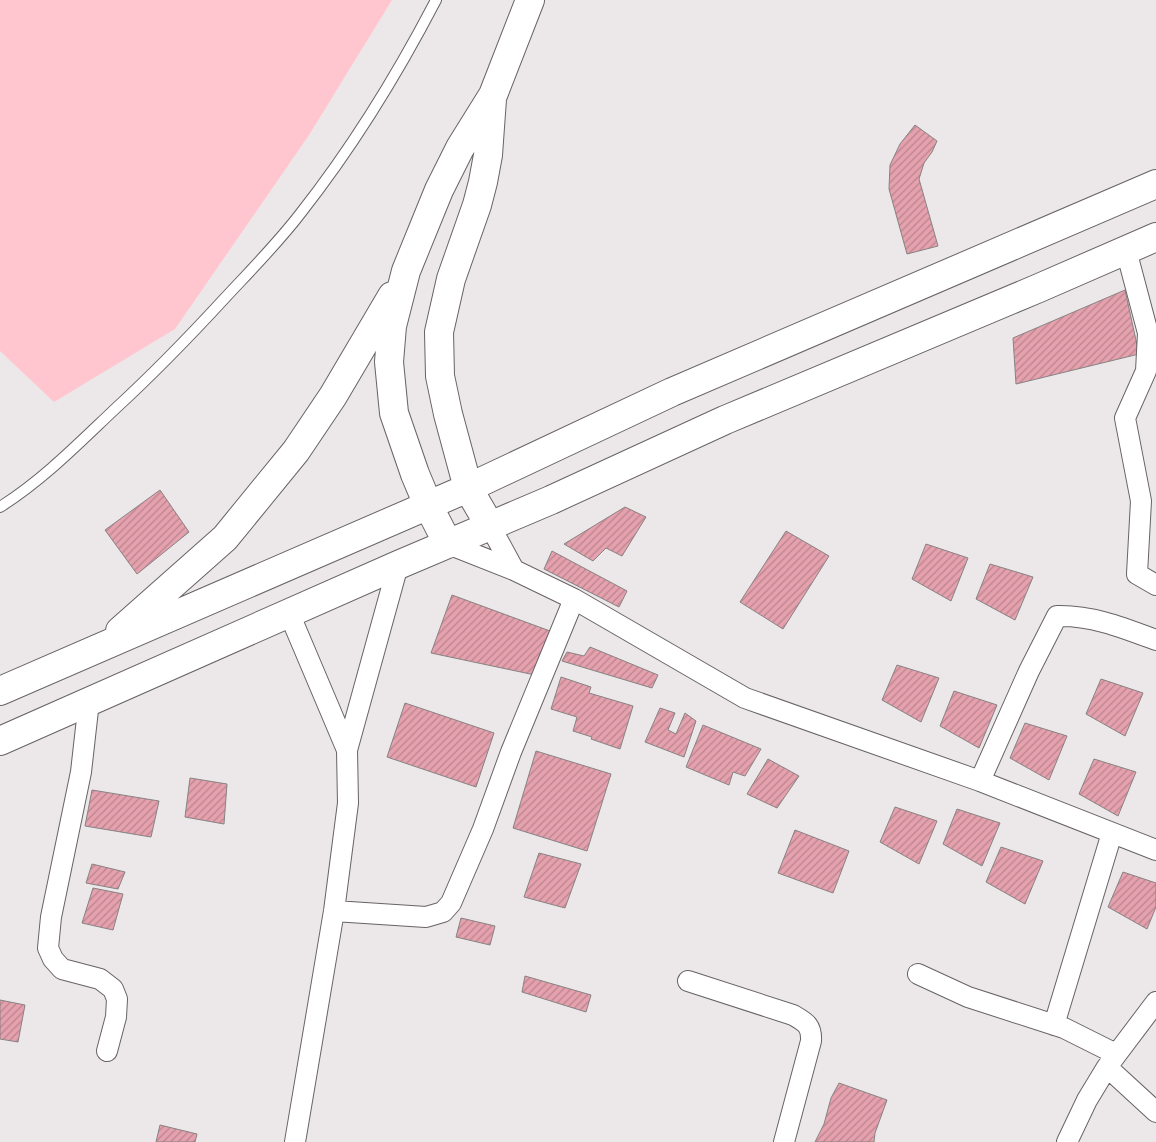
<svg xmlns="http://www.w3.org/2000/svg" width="1156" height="1142" viewBox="0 0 1156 1142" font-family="'Golos Text',sans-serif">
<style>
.grass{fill:#ffc6cf}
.building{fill:url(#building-hatch);stroke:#878283}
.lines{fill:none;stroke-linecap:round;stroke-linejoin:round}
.lane-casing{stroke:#686364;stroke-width:12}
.street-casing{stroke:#686364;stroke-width:22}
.secondary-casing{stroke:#686364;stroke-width:30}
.lane{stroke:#fff;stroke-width:10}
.street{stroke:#fff;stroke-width:20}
.secondary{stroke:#fff;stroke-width:28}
</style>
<defs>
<pattern id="building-hatch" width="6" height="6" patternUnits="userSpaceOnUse" patternTransform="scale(1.25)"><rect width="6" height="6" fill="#e5a1ad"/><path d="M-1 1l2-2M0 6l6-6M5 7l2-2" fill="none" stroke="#ba848e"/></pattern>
</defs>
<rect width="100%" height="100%" fill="#ece7e8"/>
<path class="grass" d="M0,0h392l-83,135 -134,194 -121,73 -54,-51z"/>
<path class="building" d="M915,125l22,16 -5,11 -8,11 -5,16 19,67 -31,8 -18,-65 1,-24 10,-21z
M1125,290l14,64 -123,30 -3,-46z
M160,490l29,42 -52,42 -32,-44z
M625,507l21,10 -24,39 -16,-8 -13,13 -29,-17z
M786,531l43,25 -46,73 -43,-27z
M926,544l42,14 -17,43 -39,-22z
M552,551l75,40 -8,16 -75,-38z
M990,564l43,13 -18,43 -39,-21z
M452,595l98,36 -15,44 -104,-22z
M590,647l68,28 -6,13 -90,-27 5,-9 17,4z
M897,665l42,13 -18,44 -39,-22z
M561,677l30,10 -2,6 44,13 -13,43 -29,-10 1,-2 -19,-6 4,-14 -26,-8z
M1101,679l42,14 -18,43 -39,-22z
M954,691l43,14 -18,43 -39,-22z
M405,703l89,30 -18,54 -89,-30z
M660,708l15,5 -7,17 8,4 9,-21 11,8 -12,36 -39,-15z
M1025,723l42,13 -18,44 -39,-22z
M703,725l58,24 -16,27 -12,-4 -4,13 -43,-18z
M536,751l75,23 -24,77 -74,-23z
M768,759l31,17 -22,32 -30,-14z
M1094,759l42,13 -18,44 -39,-22z
M190,778l37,6 -3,40 -39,-7z
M92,790l67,11 -8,36 -66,-11z
M895,807l42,14 -18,43 -39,-22z
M957,809l43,14 -18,43 -39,-22z
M795,830l54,21 -16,42 -55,-20z
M1001,847l42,14 -18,43 -39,-22z
M539,853l42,11 -16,44 -41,-11z
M92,864l33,8 -7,17 -32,-6z
M1123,872l33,11v24l-9,22 -39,-22z
M93,888l30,6 -10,36 -31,-7z
M461,918l34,8 -5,19 -34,-8z
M525,976l66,19 -5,17 -64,-20z
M0,1000l25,5 -7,37 -18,-3z
M839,1083l48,17 -12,33 -1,9h-59l9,-18 7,-26z
M160,1125l37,9 -2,8h-39z"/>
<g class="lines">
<g class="lane-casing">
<path id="lane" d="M0,507c43,-27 79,-64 115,-98 38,-35 74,-72 109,-110 26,-28 53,-55 76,-85 52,-66 97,-139 136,-214"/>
</g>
<g class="street-casing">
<path id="street" d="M1126,250l22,83 -2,38 -21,47 16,83 -4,73 19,11
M490,526l24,44
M448,544l66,26 60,29 171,99 235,83 176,69
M289,613l58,137
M89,701l-8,71 -30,145 -3,31 5,11 9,10 38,10 13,10 4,10 -1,18 -9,34
M980,781l49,-110 28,-55c35,-1 67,12 99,24
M334,911l92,6 17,-5 8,-9 32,-74 28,-77 63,-153
M918,974l50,23 96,31 52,26
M688,981l105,34c12,7 19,10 18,26l-27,101
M1054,1025l58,-192
M1107,1067l49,45
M295,1142l39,-231 14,-108 -1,-53 51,-185
M1067,1142l20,-42 20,-33 49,-65"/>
</g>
<g class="secondary-casing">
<path id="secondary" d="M490,526l-22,-38 -20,-74 -8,-38 -1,-44 12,-53 26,-74 6,-23 5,-27 4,-56
M448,544l-20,-39 -13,-31 -21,-61 -5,-51 3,-36 14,-55 33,-81 21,-42 33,-53 37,-95
M120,631l105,-93 71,-87 37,-55 59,-100
M0,691l468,-203 204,-96 484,-208
M0,741l398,-176 153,-65 174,-80 314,-132 117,-51"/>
</g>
<use href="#lane" class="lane"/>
<use href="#street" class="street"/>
<use href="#secondary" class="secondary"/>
</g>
</svg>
